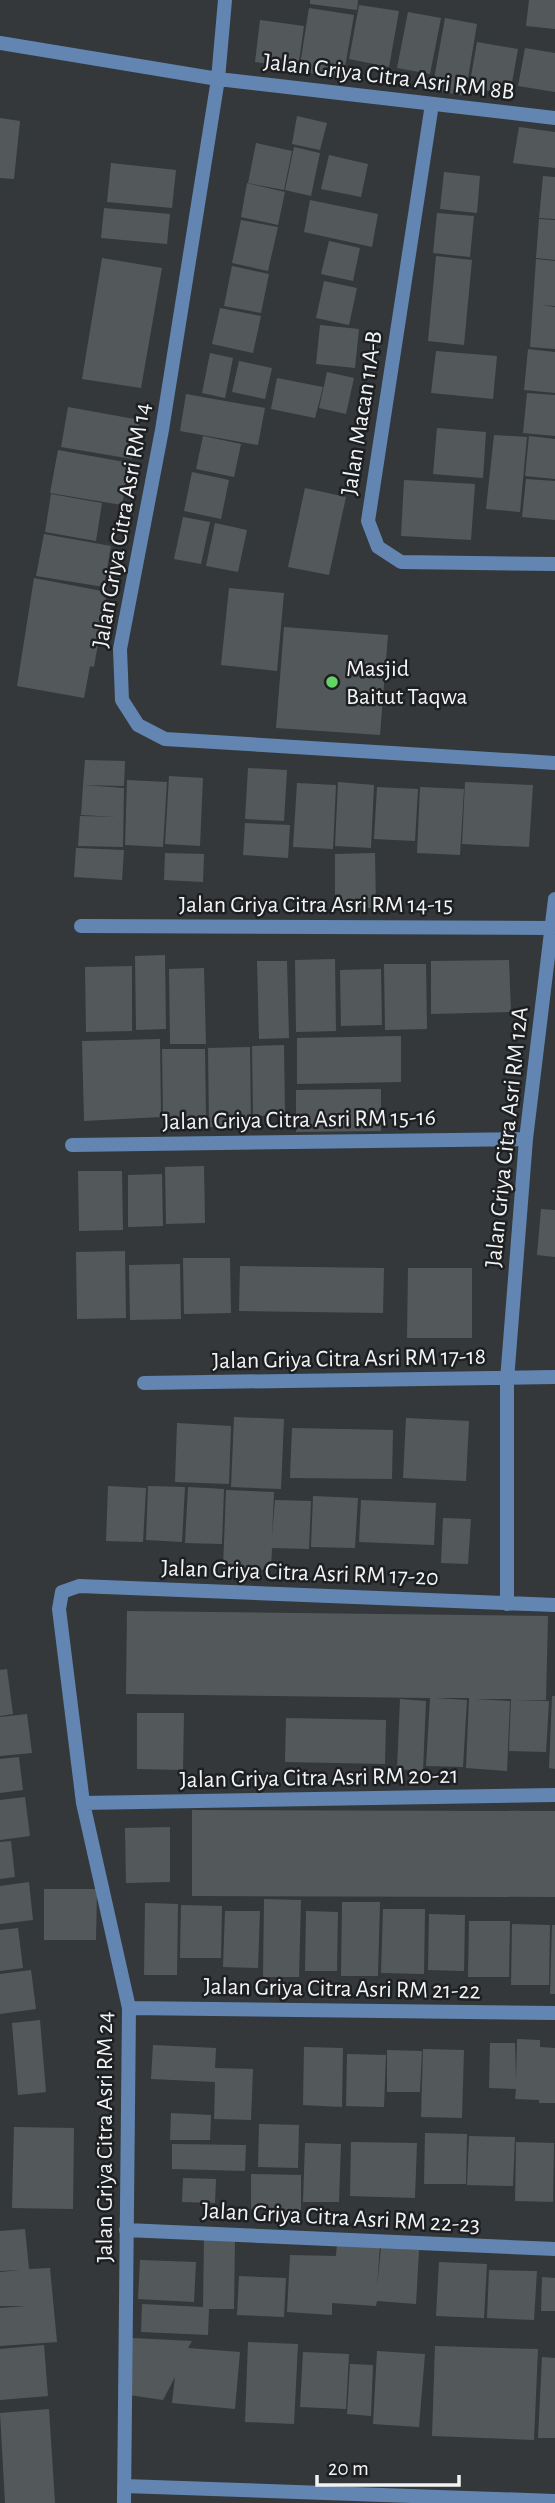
<svg xmlns="http://www.w3.org/2000/svg" width="555" height="2503" viewBox="0 0 555 2503" font-family="'Alegreya Sans',sans-serif">
<style>
.building{fill:#53595b}
.lines{fill:none;stroke-linecap:round;stroke-linejoin:round}
.minor{stroke:#6286b1;stroke-width:14}
.poi-dot{fill:#65d467;stroke:#1d1f21;stroke-width:2.5}
.labels{text-anchor:middle;stroke-width:5;stroke-linejoin:round;paint-order:stroke}
.street-label{font-size:24px;fill:#f1f3f5;stroke:#1d1f21}
.poi-label{font-size:24px;fill:#f1f3f5;stroke:#1d1f21;text-anchor:start}
</style>
<rect width="100%" height="100%" fill="#34383b"/>
<path class="building" d="M310,0h48l-1,10 -47,-6z
M529,0h26v29l-29,-3z
M359,5l40,6 -10,56 -40,-8z
M309,8l45,7 -11,64 -44,-8z
M408,12l33,6 -11,56 -33,-6z
M445,18l32,6 -12,72 -33,-6z
M260,20l44,6 -6,42 -43,-6z
M477,42l41,7 -8,45 -41,-6z
M525,48l30,5v39l-37,-6z
M297,116l30,7 -7,27 -28,-6z
M0,118l20,3 -6,58 -14,-1z
M519,127l36,5v36l-42,-5z
M256,143l36,8 -8,39 -36,-7z
M294,147l26,6 -9,43 -26,-6z
M329,155l39,9 -7,33 -40,-8z
M111,163l65,7 -4,38 -65,-6z
M444,172l36,4 -3,37 -37,-4z
M543,176l12,1v42l-16,-1z
M247,183l38,9 -7,33 -37,-8z
M310,200l68,14 -6,33 -68,-15z
M104,208l66,6 -3,30 -66,-6z
M437,213l37,3 -4,41 -37,-4z
M539,219l16,1v40l-19,-2z
M241,220l37,7 -10,44 -36,-8z
M329,241l31,7 -7,33 -32,-7z
M436,256l36,4 -8,85 -36,-4z
M102,258l60,10 -21,120 -59,-9z
M536,259l19,2v45l-14,-1 14,2v42l-25,-2z
M232,266l37,8 -8,39 -37,-7z
M324,281l33,7 -8,37 -33,-7z
M220,308l41,8 -8,37 -41,-9z
M320,325l39,4 -4,39 -39,-4z
M528,349l27,3v41l-31,-3z
M436,351l61,5 -4,43 -62,-6z
M210,353l23,5 -8,40 -23,-5z
M239,361l33,7 -7,31 -33,-7z
M327,372l27,6 -8,36 -27,-6z
M277,378l46,9 -8,31 -44,-9z
M527,393l28,2v41l-32,-3z
M186,394l79,14 -7,37 -78,-14z
M68,407l72,13 -8,39 -71,-12z
M437,428l49,4 -3,46 -50,-4z
M494,435l33,2 -7,75 -34,-3z
M203,436l38,8 -7,33 -38,-8z
M529,436l26,3v40l-30,-3z
M58,450l72,13 -8,42 -72,-12z
M192,472l37,8 -8,39 -37,-8z
M526,479l29,2v39l-33,-3z
M404,480l71,4 -4,56 -70,-4z
M305,488l41,9 -17,78 -41,-8z
M51,494l51,9 -6,38 -51,-9z
M183,517l27,5 -9,42 -27,-5z
M215,523l32,7 -9,42 -32,-6z
M44,534l67,12 -7,41 -68,-11z
M34,578l73,14 -13,75 -4,-1 -6,32 -67,-12z
M229,588l55,5 -7,78 -56,-6z
M284,627l104,8 -8,100 -104,-7z
M85,760l40,1 -1,25 -41,-1z
M248,768l39,2 -3,51 -39,-2z
M169,776l34,2 -3,68 -35,-2z
M127,780l40,2 -4,65 -38,-2z
M338,782l36,3 -3,63 -36,-2z
M465,782l68,3 -4,62 -67,-3z
M297,783l39,2 -3,64 -40,-2z
M83,785l41,3 -1,59 -45,-1 2,-30 37,1 -36,-2z
M377,787l41,2 -3,52 -41,-2z
M420,787l44,2 -4,66 -43,-2z
M245,823l45,2 -2,33 -45,-3z
M76,848l48,2 -2,30 -48,-3z
M165,853l39,1 -1,28 -39,-2z
M375,853l1,55h-41v-54z
M165,955l1,74 -30,1 -1,-74z
M335,959l1,72 -40,1 -1,-72z
M509,960l2,52 -80,2v-53z
M257,961h30l2,77 -30,1z
M384,964h42l1,65 -42,1z
M132,966v65l-46,1 -1,-65z
M204,968l2,76h-36l-1,-75z
M381,969l1,56 -41,1 -1,-56z
M401,1036v46l-104,2v-46z
M160,1039l1,78 -77,4 -2,-80z
M284,1045l1,70 -32,1 -1,-70z
M250,1047l1,79 -42,1 -1,-79z
M162,1049h43l1,68 -43,1z
M381,1089v42l-85,1v-42z
M204,1166l1,57 -39,1 -1,-57z
M78,1171h44l1,59 -44,1z
M162,1174l1,52 -35,1v-52z
M541,1209l14,1v47l-18,-2z
M125,1251l1,67 -49,1 -1,-67z
M183,1258h47l1,55 -47,1z
M180,1264l1,55 -51,1 -1,-55z
M240,1266l144,2 -1,45 -144,-2z
M408,1268h64v70h-65z
M234,1417l50,2 -3,70 -50,-2z
M406,1418l63,3 -3,60 -63,-3z
M177,1423l54,3 -2,58 -54,-2z
M292,1428l101,2 -1,49 -102,-1z
M108,1486l38,2 -3,54 -37,-1z
M148,1486l37,1 -3,55 -36,-2z
M188,1487l36,2 -2,55 -37,-1z
M226,1490l48,2 -2,44 3,-36 36,1 -2,48 -37,-1 -1,22 -48,-1z
M313,1496l45,2 -3,50 -44,-1z
M361,1500l75,3 -2,42 -75,-3z
M443,1518l28,1 -3,45 -27,-1z
M127,1611l421,5 -2,84h-32l35,1 -3,51 -37,-1 2,-52h-36l35,2 -3,70 -41,-3 3,-70h-34l32,2 -4,67 -37,-1 4,-68 -304,-4z
M7,1669l6,45 -13,2v-46z
M552,1696h3v73l-6,-1z
M400,1699l26,2 -3,70 -26,-2z
M137,1713h47l-1,57 -46,-1z
M27,1714l5,39 -32,3v-39z
M286,1718l100,2 -1,44 -100,-2z
M19,1757l4,33 -23,3v-34z
M25,1797l5,39 -30,4v-40z
M192,1810l363,1v86l-363,-1z
M170,1827v55l-44,1 -1,-55z
M11,1841l4,36 -15,2v-37z
M29,1882l4,38 -33,4v-38z
M44,1889h53l-1,51h-52z
M264,1899l37,1 -2,77h-36z
M342,1902h38l-2,74h-37z
M145,1903l33,1 -1,71h-33z
M181,1905l41,1 -1,52h-41z
M383,1909h42l-1,65 -43,-1z
M225,1911h35l-2,57 -35,-1z
M306,1911l32,1 -1,59h-32z
M429,1914l36,1 -1,56 -36,-1z
M469,1921h41l-1,56h-41z
M512,1924l38,1 -1,60h-38z
M552,1925h3v69h-5z
M18,1928l5,40 -23,3v-41z
M31,1970l5,39 -36,5v-40z
M40,2020l6,72 -28,3 -6,-72z
M517,2039l23,1v7l15,1v55h-16v-3l-24,-1 1,-10 -27,-1 1,-45h25l1,37z
M153,2045l63,3 -1,20 38,1 -2,51 -37,-1 1,-37 -64,-3z
M304,2047l39,1 -1,59 -39,-2z
M423,2049l41,1 -2,68 -41,-1z
M387,2050l35,1 -2,41h-33z
M347,2054l39,1 -2,52 -38,-1z
M171,2113l40,2 -1,25h-40z
M259,2124l40,1 -1,43 -40,-1z
M14,2127l60,1 -1,81 -61,-1z
M425,2133l42,1 -1,50h-42z
M469,2136l46,1 -2,49 -46,-1z
M351,2142l66,1 -2,55 -65,-2z
M516,2142l38,1 -1,59 -38,-1z
M305,2143l36,1 -2,58h-36z
M172,2144l74,1 -1,26 -73,-2z
M251,2174l50,1v35l-50,-1z
M183,2178l33,1 -1,24 -33,-1z
M25,2229l4,40 21,-1 7,74 -57,4v-38l27,-2h-27v-34l20,-2 -20,1v-40z
M204,2240h31l-1,69h-25l-1,26 -67,-3 1,-28 61,3z
M337,2243l43,1 -3,44 4,-40 38,2 -3,54 -39,-3 -1,5 -44,-3v12l-45,-3 3,-57 46,1z
M140,2260l56,2 -2,40 -56,-3z
M439,2262l48,2 -3,54 -48,-2z
M489,2270l48,1 -3,49 -47,-2z
M239,2276l47,2 -2,39 -47,-2z
M542,2277l13,1v33h-14z
M132,2338l60,3 -4,7 52,4 -5,57 -63,-6 3,-26 -12,23 -34,-5z
M248,2342l50,2 -4,80 -49,-2z
M44,2345l4,51 -48,4v-51z
M435,2346l103,3 -4,91 -102,-4z
M377,2351l48,3 -6,73 -46,-3z
M303,2352l46,2 -3,55 -46,-2z
M542,2357l13,1v80h-17z
M350,2364l23,1 -2,51 -24,-2z
M49,2409l6,94h-50l-5,-90z"/>
<g class="lines">
<path class="minor" d="M225,0l-7,79 -56,351 -42,219 2,51 16,25 27,14 390,24
M0,43l218,36 337,39
M432,104l-64,417 10,26 23,15 154,2
M81,926l471,2
M72,1145l454,-6
M144,1383l411,-6
M507,1604v-224l19,-241 29,-240
M83,1803l472,-8
M129,2008l426,5
M126,2230l429,19
M124,2486l431,15
M124,2503l5,-495 -46,-205 -24,-194 3,-17 17,-6 476,19"/>
</g>
<circle class="poi-dot" cx="332" cy="682" r="7"/>
<g class="labels">
<g class="street-label">
<text transform="translate(389 76) rotate(7)" y="8">Jalan Griya Citra Asri RM 8B</text>
<text transform="translate(361 413) rotate(-81)" y="8">Jalan Macan 11A-B</text>
<text transform="translate(121 525) rotate(-80)" y="8">Jalan Griya Citra Asri RM 14</text>
<text x="316" y="912">Jalan Griya Citra Asri RM 14-15</text>
<text transform="translate(299 1119) rotate(-1)" y="8">Jalan Griya Citra Asri RM 15-16</text>
<text transform="translate(506 1137) rotate(-84)" y="8">Jalan Griya Citra Asri RM 12A</text>
<text transform="translate(349 1358) rotate(-1)" y="8">Jalan Griya Citra Asri RM 17-18</text>
<text transform="translate(300 1572) rotate(2)" y="8">Jalan Griya Citra Asri RM 17-20</text>
<text transform="translate(319 1777) rotate(-1)" y="8">Jalan Griya Citra Asri RM 20-21</text>
<text transform="translate(342 1988) rotate(1)" y="8">Jalan Griya Citra Asri RM 21-22</text>
<text transform="translate(104 2137) rotate(-90)" y="8">Jalan Griya Citra Asri RM 24</text>
<text transform="translate(341 2217) rotate(3)" y="8">Jalan Griya Citra Asri RM 22-23</text>
</g>
<g class="poi-label">
<text x="346" y="676">Masjid<tspan x="346" dy="28">Baitut Taqwa</tspan></text>
</g>
</g>
<path d="M317 2475v10h142v-10" fill="none" stroke="#f1f3f5" stroke-width="3.5"/>
<text x="328" y="2475" font-size="21" fill="#f1f3f5" stroke="#1d1f21" stroke-width="5" paint-order="stroke">20 m</text>
</svg>
